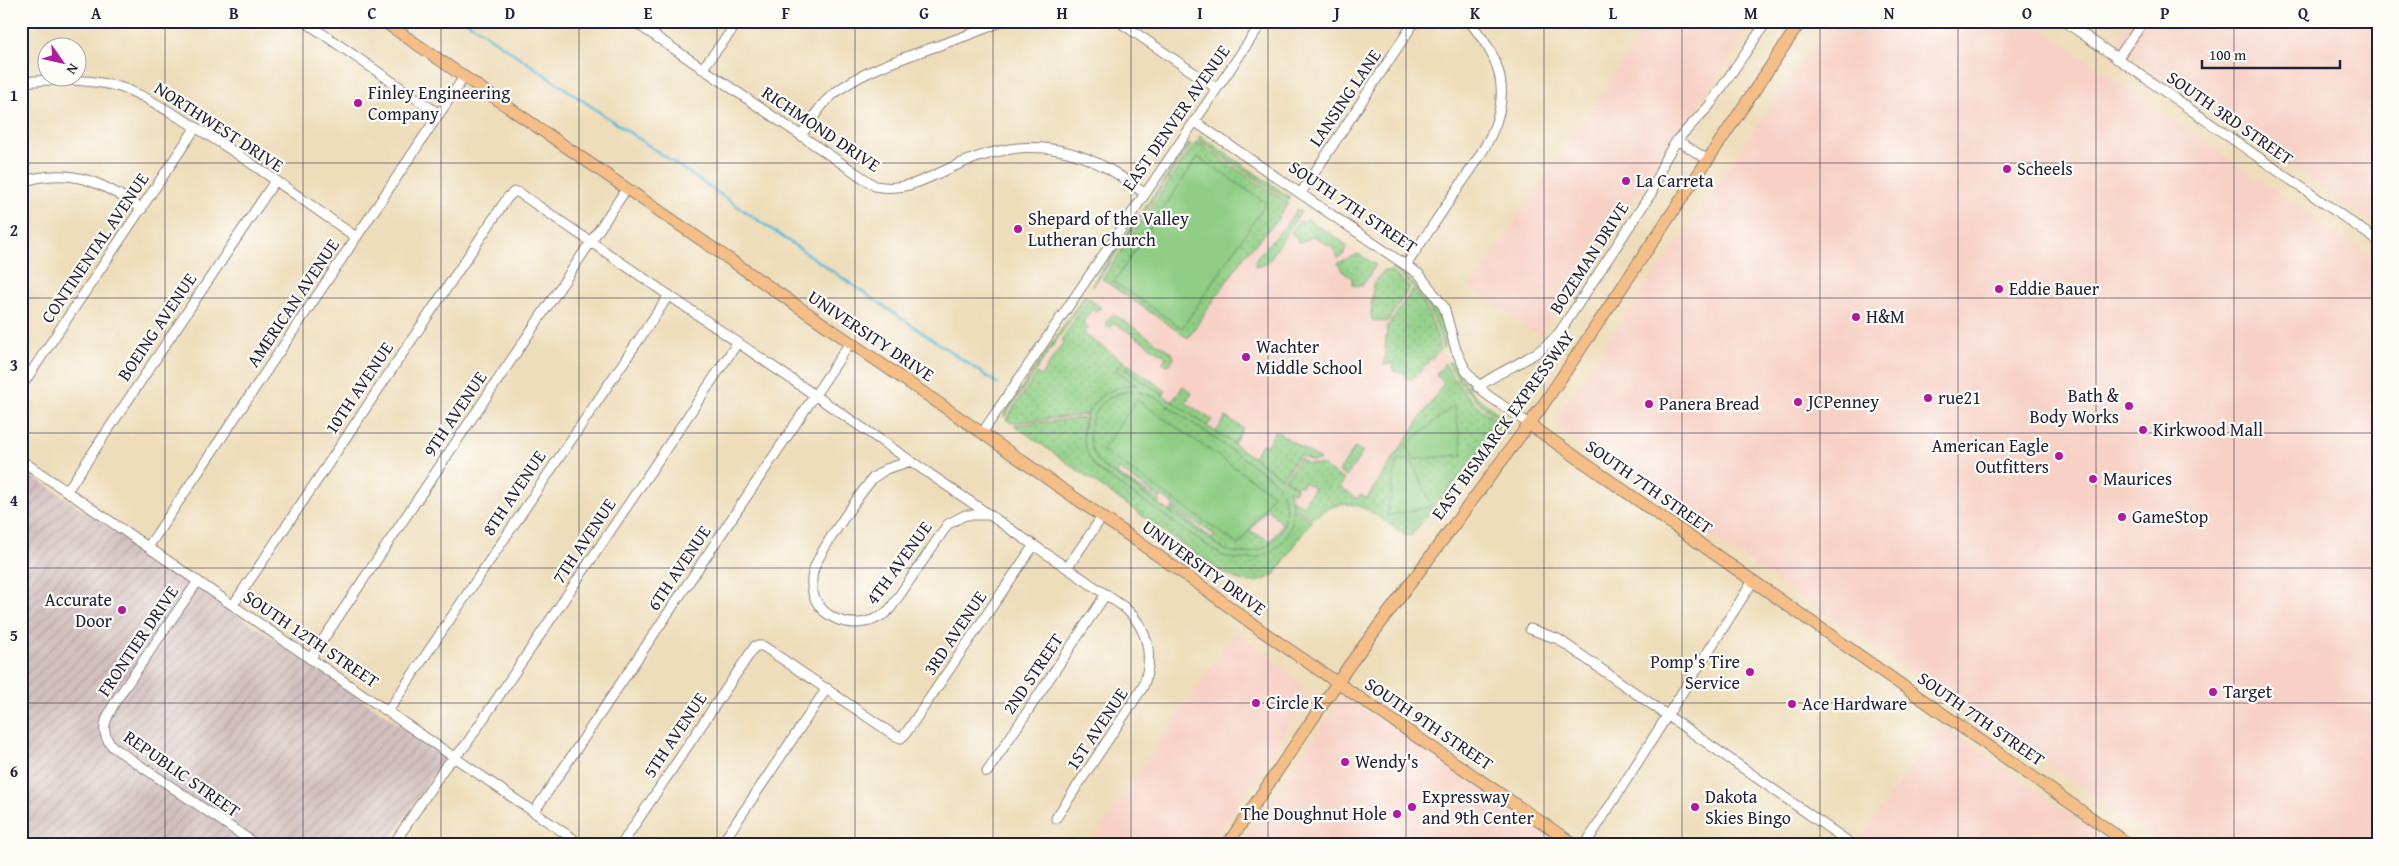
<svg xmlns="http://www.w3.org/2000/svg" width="2399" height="866" viewBox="0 0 2399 866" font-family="'Gentium Book Plus',serif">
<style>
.built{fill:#f7d1c6}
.industrial{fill:url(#industrial-furrows)}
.grass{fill:url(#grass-dots);stroke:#587860;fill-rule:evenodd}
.pitch{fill:#8fce84;stroke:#587860;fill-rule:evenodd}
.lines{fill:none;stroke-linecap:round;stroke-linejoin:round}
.stream{stroke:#5abcd9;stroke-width:2.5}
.minor-casing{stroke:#88807a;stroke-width:11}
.major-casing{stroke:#88807a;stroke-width:13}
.minor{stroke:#fff;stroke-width:9}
.major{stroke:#f6be87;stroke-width:11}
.grid{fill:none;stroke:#22223b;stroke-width:1;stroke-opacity:0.55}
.poi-dot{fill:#b5179e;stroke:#fdfcf7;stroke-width:2}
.labels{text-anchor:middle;stroke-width:4.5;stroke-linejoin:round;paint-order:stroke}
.poi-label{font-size:18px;fill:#22223b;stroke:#fdfcf7;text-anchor:start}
.street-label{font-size:18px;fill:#22223b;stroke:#fdfcf7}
.neatline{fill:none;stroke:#22223b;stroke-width:2}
.grid-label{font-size:16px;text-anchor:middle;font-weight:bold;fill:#22223b}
</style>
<defs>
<pattern id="industrial-furrows" width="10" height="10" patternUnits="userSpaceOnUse" patternTransform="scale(1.25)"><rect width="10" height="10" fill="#d2bfbf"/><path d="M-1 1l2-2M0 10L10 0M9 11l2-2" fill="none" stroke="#b4a4a5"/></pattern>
<pattern id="grass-dots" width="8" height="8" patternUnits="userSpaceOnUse" patternTransform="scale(1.25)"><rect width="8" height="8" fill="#8fce84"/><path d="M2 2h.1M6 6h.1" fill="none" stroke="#7bb173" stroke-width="1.8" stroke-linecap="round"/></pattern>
</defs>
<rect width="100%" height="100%" fill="#fdfcf7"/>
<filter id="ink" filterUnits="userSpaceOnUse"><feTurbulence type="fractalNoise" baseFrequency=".02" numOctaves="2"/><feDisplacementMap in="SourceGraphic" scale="10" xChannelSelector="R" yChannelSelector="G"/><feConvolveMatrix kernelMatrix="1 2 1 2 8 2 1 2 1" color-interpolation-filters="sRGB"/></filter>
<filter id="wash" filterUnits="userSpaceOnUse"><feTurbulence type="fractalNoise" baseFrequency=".0096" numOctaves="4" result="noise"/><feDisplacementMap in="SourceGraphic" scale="20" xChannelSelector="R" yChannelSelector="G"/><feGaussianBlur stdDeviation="1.12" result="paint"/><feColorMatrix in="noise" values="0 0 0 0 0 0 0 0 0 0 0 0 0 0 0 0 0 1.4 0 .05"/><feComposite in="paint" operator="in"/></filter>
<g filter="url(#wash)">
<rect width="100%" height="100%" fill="#eeddba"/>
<path class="built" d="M1650,21h106l-216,315 -70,-48z
M1830,21h200l348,241v583h-215l-229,-161 -25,-13 -134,-91 -218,-152 1,-15z
M2129,21h249v206l-262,-183z
M1196,142l214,145 18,25 10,25 2,13 19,38 20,20 23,16 -28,38 -38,42 -25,32 -7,-1 -40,-28 -9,-3 -19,2 -10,3 -14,10 -36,54 -7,5 -15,5 -16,-2 -22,-13 -210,-149z
M1238,632l60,49 8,19 -95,145h-122l143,-208z
M1342,695l223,150h-324z
M1940,723l173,122 -256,-2z"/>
<path class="industrial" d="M21,468l425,288 -60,89h-365z"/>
<path class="grass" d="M1200,136l90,61 -1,4 -91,-61z
M1196,142l92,61 -13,20 -30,32 -57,83 -86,-59z
M1189,144l2,1 -98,142 -1,-3z
M1297,209l4,3 -34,51 -10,4 -2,-1 1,-8 28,-31z
M1307,219l36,23 3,6 -3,7 -5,3 -4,-9 -20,-13 -15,7 -8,-11 7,-10h7z
M1358,254l18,11 -14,21 -10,-1v-7l-9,-6 -5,-9z
M1393,267c22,15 59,52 50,82 -7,-35 -22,-60 -51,-80z
M1383,271h7l20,16 -23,35 -15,-2 -1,-5 2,-31z
M1413,289c15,19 23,38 27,61l-29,30 -7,-5v-3l-11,-1v-7h-9l3,-37z
M1084,296h3l-83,121 1,-5z
M1089,298l12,10 -5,3 -4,-2 -9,13 5,6 -4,6 82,57 -3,4 -44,-30 19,20h-13l-36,25 -3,5 -75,8 -5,-4 31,-46 4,3 23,-35 -2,-2z
M1113,314l58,38 3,6 -4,6 -5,1 -2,-3 3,-5 -51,-34 -4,4h-4l-1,-6z
M1448,362l4,1 21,31 32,25 -2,3c-24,-17 -42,-33 -55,-60z
M1445,363c14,28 32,44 57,61 -29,39 -62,74 -91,112l-7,-1c-33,-23 -54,-47 -92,-16l-20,-13v-7l11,7 11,-18 -10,-6 -3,4 -3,-2 -2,3 -11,-8 15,-21 6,5 15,2 23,15 -4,7 17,12 3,-4 7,3 77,-115 -8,-8z
M1183,386l9,7 -6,10 26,17 -5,6 -35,-24z
M1134,391l23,7 117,82c31,37 -3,86 -49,70l-124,-85c-26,-32 -8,-72 33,-74zM1119,469l42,30 2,-2 11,8 -1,3 42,27 -2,4 -41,-30 -2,3 -12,-8 2,-3 -43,-27zM1267,508l15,16 -11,17 -21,-10z
M1226,417l17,11 -9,16 -18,-12z
M1085,418l-2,9 14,42 126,87c36,12 68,-10 70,-47l18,12 -35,52c-22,16 -39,8 -60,-5l-202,-143z
M1276,431l44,29 -8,1 -13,-6 -16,23 -30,-21 9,-13 4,2z
M1355,447l8,5 -17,25 -7,-5z"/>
<path class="pitch" d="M1198,157l68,46 -84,125 -68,-46z
M1119,365l178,123 -3,5 -6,-4c18,44 -20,82 -65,67l-126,-87c-30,-37 -8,-84 40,-84l-21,-15zM1126,391l16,1 15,6 117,82c31,37 -3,86 -49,70l-124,-85c-23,-28 -10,-66 25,-74z
M1137,400l136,94 -34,51 -137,-95z
M1454,405l9,50 -50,4 -6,-14z
M1397,460h14l21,46 -45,10z"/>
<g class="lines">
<path class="stream" d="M466,21l532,363"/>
</g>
</g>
<g filter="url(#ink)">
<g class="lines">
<g class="minor-casing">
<path id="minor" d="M304,21l135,93
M633,21l242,165c29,6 49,-6 75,-18 53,-24 100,-30 153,-2 15,7 28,18 41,27
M1118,21l98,67
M2064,21l314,220
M2117,59l27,-38
M702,69l37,-48
M21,82c31,-3 64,-4 95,4 19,5 37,16 54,26 65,37 125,83 186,125
M1194,121l226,154 24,32 12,43 10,21 20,23 43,30
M801,136c8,-13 16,-26 27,-37 40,-38 123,-53 174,-78
M1677,140l31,20
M21,182c49,-16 81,0 121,27
M1301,193l114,-172
M1407,264c14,-22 30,-44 44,-66 25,-36 62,-81 47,-128 -5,-18 -17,-34 -29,-49
M21,387l175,-260
M1478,387c27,-20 59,-28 81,-54l93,-141 13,-33 12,-19 32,-34 58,-85
M982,433l281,-412
M21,460l561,385
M911,461l-25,8 -13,9c-13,16 -56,76 -60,94 -10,46 46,67 77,37l58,-85 17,-9h23
M67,491l208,-310
M148,547l316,-470
M1067,568l35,-51
M198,581l-81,118c-10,17 -20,32 -4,48l144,98
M233,605l275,-408 6,-5h4l606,415c25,22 30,49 19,80l-87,131
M1530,629l28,10 295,206
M310,659l317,-471
M388,711l281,-416
M987,772l119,-178
M534,812l316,-469
M393,845l52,-78 20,-21 273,-404
M621,845l134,-199h8l131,89 7,3 5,-5 128,-188
M721,845l106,-157
M1585,845l168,-264"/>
</g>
<g class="major-casing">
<path id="major" d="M383,21l599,412 215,150 65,48 313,214
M1529,424l601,421
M1227,845l121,-178 193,-259 260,-387"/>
</g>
<use href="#minor" class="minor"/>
<use href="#major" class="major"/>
</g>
</g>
<path class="grid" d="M165,21v824M303,21v824M441,21v824M579,21v824M717,21v824M855,21v824M993,21v824M1131,21v824M1268,21v824M1406,21v824M1544,21v824M1682,21v824M1820,21v824M1958,21v824M2096,21v824M2234,21v824M21,163h2357M21,298h2357M21,433h2357M21,568h2357M21,703h2357"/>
<g class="poi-dot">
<circle cx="358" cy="103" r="5"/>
<circle cx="2007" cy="169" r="5"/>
<circle cx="1626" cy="181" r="5"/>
<circle cx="1018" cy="229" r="5"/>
<circle cx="1999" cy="289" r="5"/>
<circle cx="1856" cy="317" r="5"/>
<circle cx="1246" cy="357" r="5"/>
<circle cx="1928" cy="398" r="5"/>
<circle cx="1798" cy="402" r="5"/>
<circle cx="1649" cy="404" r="5"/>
<circle cx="2129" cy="406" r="5"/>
<circle cx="2143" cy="430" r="5"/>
<circle cx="2059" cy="456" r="5"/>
<circle cx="2093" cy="479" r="5"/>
<circle cx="2122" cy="517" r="5"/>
<circle cx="122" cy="610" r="5"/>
<circle cx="1750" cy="672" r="5"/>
<circle cx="2213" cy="692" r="5"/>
<circle cx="1256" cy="703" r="5"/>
<circle cx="1792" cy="704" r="5"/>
<circle cx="1345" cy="762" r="5"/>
<circle cx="1412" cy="807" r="5"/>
<circle cx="1695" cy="807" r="5"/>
<circle cx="1397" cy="814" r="5"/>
</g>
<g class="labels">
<g class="poi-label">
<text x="368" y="99">Finley Engineering<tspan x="368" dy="21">Company</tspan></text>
<text x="2017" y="175">Scheels</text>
<text x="1636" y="187">La Carreta</text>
<text x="1028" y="225">Shepard of the Valley<tspan x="1028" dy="21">Lutheran Church</tspan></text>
<text x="2009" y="295">Eddie Bauer</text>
<text x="1866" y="323">H&amp;M</text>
<text x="1256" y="353">Wachter<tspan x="1256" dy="21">Middle School</tspan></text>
<text x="2119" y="402" text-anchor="end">Bath &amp;<tspan x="2119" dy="21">Body Works</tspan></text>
<text x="1938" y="404">rue21</text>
<text x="1808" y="408">JCPenney</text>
<text x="1659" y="410">Panera Bread</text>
<text x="2153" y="436">Kirkwood Mall</text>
<text x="2049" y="452" text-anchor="end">American Eagle<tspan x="2049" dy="21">Outfitters</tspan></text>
<text x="2103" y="485">Maurices</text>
<text x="2132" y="523">GameStop</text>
<text x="112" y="606" text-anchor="end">Accurate<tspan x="112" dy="21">Door</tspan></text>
<text x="1740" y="668" text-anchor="end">Pomp's Tire<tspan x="1740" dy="21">Service</tspan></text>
<text x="2223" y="698">Target</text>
<text x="1266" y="709">Circle K</text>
<text x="1802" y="710">Ace Hardware</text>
<text x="1355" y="768">Wendy's</text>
<text x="1422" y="803">Expressway<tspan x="1422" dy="21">and 9th Center</tspan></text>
<text x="1705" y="803">Dakota<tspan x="1705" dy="21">Skies Bingo</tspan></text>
<text x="1387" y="820" text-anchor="end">The Doughnut Hole</text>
</g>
<g class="street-label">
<text transform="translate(1345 98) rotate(-56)" y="6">LANSING LANE</text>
<text transform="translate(1176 118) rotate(-55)" y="6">EAST DENVER AVENUE</text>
<text transform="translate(2230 118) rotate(35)" y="6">SOUTH 3RD STREET</text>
<text transform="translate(219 127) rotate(33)" y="6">NORTHWEST DRIVE</text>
<text transform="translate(821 129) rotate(34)" y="6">RICHMOND DRIVE</text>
<text transform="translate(1353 207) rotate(34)" y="6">SOUTH 7TH STREET</text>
<text transform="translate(95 248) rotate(-56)" y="6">CONTINENTAL AVENUE</text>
<text transform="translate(1589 258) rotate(-57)" y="6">BOZEMAN DRIVE</text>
<text transform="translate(293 303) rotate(-56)" y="6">AMERICAN AVENUE</text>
<text transform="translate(157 327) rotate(-56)" y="6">BOEING AVENUE</text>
<text transform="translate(871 336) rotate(34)" y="6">UNIVERSITY DRIVE</text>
<text transform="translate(359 388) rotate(-56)" y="6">10TH AVENUE</text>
<text transform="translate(455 414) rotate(-56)" y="6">9TH AVENUE</text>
<text transform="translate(1503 425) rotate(-54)" y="6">EAST BISMARCK EXPRESSWAY</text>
<text transform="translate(1649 487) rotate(35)" y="6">SOUTH 7TH STREET</text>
<text transform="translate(514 493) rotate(-56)" y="6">8TH AVENUE</text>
<text transform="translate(584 541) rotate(-56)" y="6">7TH AVENUE</text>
<text transform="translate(899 563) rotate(-54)" y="6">4TH AVENUE</text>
<text transform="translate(679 568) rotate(-56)" y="6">6TH AVENUE</text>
<text transform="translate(1204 568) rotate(36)" y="6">UNIVERSITY DRIVE</text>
<text transform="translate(955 633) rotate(-56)" y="6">3RD AVENUE</text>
<text transform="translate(311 639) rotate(34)" y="6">SOUTH 12TH STREET</text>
<text transform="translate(138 641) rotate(-56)" y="6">FRONTIER DRIVE</text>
<text transform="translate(1033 674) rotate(-56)" y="6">2ND STREET</text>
<text transform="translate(1981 719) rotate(35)" y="6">SOUTH 7TH STREET</text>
<text transform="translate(1429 724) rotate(34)" y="6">SOUTH 9TH STREET</text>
<text transform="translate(1097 729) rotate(-56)" y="6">1ST AVENUE</text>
<text transform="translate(675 735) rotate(-56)" y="6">5TH AVENUE</text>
<text transform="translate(182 774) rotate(35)" y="6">REPUBLIC STREET</text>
</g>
</g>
<rect width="2399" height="866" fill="none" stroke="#fdfcf7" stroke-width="55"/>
<g transform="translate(62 62) rotate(124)"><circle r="24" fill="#fdfcf7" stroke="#a5a5ac"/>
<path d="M0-4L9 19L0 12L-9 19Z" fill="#b5179e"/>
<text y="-8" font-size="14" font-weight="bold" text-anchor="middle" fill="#22223b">N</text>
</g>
<path d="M2202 60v8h138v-8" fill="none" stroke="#22223b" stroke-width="2.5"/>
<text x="2209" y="60" font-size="15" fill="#22223b" stroke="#fdfcf7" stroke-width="4" paint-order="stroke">100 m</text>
<rect x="28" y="28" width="2344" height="810" class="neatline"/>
<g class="grid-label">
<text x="96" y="19">A</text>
<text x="234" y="19">B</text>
<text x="372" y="19">C</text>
<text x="510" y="19">D</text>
<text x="648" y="19">E</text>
<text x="786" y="19">F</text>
<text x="924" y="19">G</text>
<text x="1062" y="19">H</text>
<text x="1200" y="19">I</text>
<text x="1337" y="19">J</text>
<text x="1475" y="19">K</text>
<text x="1613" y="19">L</text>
<text x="1751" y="19">M</text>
<text x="1889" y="19">N</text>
<text x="2027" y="19">O</text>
<text x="2165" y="19">P</text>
<text x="2303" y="19">Q</text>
<text x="14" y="101">1</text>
<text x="14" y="236">2</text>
<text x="14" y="371">3</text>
<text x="14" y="506">4</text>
<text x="14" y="641">5</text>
<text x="14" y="777">6</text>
</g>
</svg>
